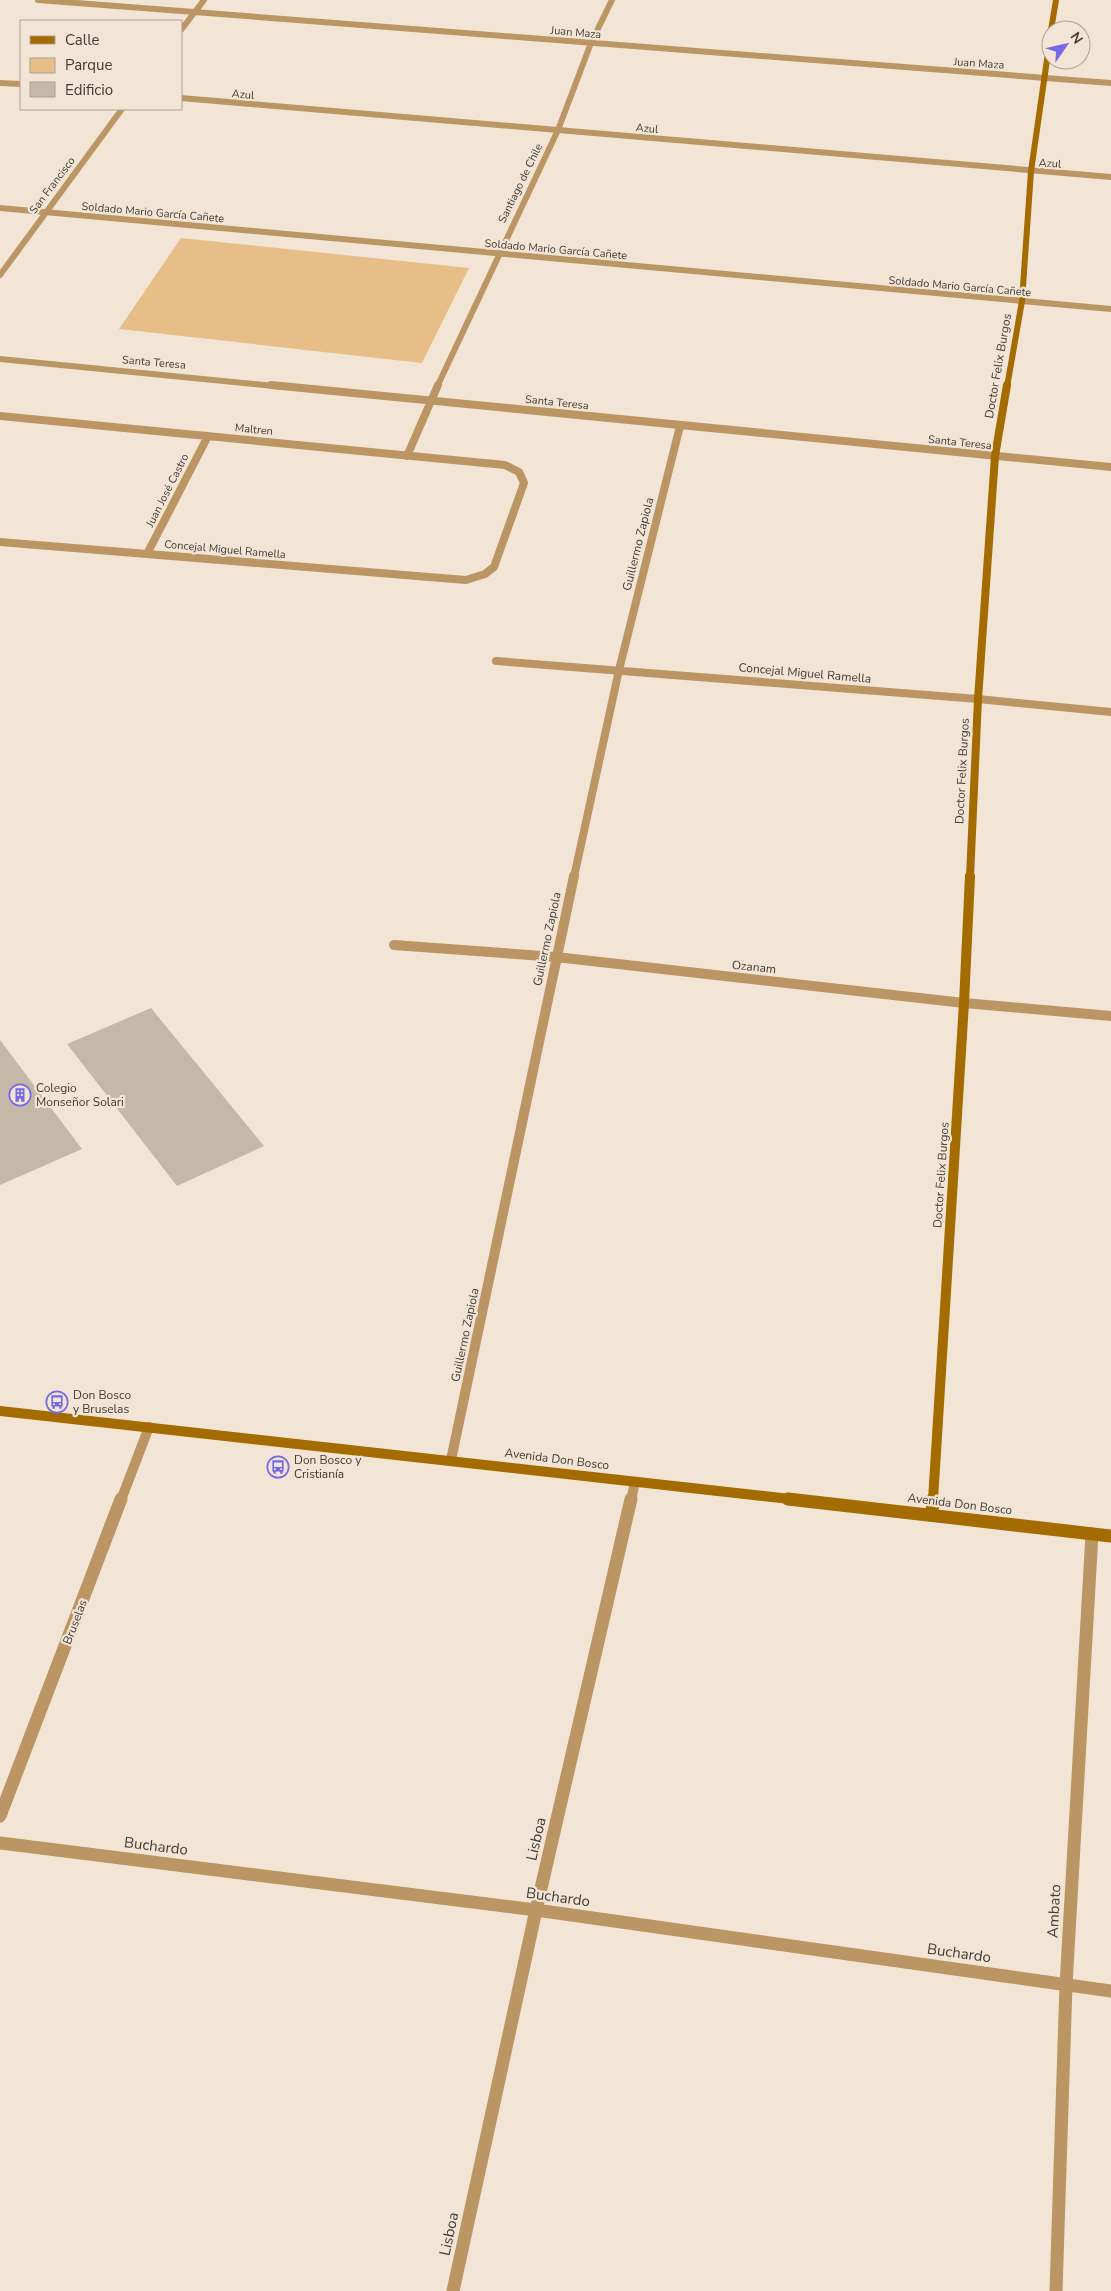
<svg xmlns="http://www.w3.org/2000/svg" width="1111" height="2291" viewBox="0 0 1111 2291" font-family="'Nunito Sans',sans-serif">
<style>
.green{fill:#e7be88}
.building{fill:#c5b8a9}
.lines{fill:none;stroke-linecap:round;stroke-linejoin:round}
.street-far3{stroke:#bb9563;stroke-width:6}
.street-far2{stroke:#bb9563;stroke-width:8}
.street-far1{stroke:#bb9563;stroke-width:10}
.street{stroke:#bb9563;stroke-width:13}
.secondary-far3{stroke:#a36b00;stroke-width:6}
.secondary-far2{stroke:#a36b00;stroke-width:8}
.secondary-far1{stroke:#a36b00;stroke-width:10}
.secondary{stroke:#a36b00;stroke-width:13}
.labels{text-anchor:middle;stroke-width:4.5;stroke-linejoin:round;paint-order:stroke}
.far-street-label{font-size:11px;fill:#403b35;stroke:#f2e5d5}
.street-label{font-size:12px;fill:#403b35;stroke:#f2e5d5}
.poi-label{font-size:12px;fill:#403b35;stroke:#f2e5d5;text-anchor:start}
.near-street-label{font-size:15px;fill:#403b35;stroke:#f2e5d5}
</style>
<rect width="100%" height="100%" fill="#f2e5d5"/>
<path class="green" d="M181,238l288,30 -47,95 -303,-34z"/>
<path class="building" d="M151,1008l113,138 -87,40 -110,-142z
M0,1040l82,109 -82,36z"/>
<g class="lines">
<path class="street-far3" d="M38,0l1073,83
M181,30l23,-30
M0,83l21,1
M181,98l930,79
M0,208l1111,101
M0,275l122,-166
M0,359l284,28
M437,387l121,-257 33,-87 21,-43"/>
<path class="street-far2" d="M271,385l840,82
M0,416l505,49 14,7 5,11 -30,84 -9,7 -19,6 -466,-38
M407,456l31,-71
M147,554l61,-118
M496,661l482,38 133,13
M574,877l45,-207 61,-244"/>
<path class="street-far1" d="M394,945l162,12 408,46 147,13
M451,1460l123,-584
M121,1500l28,-73
M631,1500l4,-18"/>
<path class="street" d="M0,1816l121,-317
M0,1843l536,67 575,81
M453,2291l83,-381 95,-411
M1056,2291l10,-306 26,-451"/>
<path class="secondary-far3" d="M1051,30l5,-30
M1007,387l15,-86 9,-130 20,-139"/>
<path class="secondary-far2" d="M970,877l8,-178 17,-243 12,-71"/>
<path class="secondary-far1" d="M0,1411l799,89
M933,1500l31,-497 6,-127"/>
<path class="secondary" d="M788,1499l323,37
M932,1514l1,-15"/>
</g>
<defs>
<g id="building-ring" transform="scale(1.125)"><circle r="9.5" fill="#f2e5d5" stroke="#756ae5" stroke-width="1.5"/><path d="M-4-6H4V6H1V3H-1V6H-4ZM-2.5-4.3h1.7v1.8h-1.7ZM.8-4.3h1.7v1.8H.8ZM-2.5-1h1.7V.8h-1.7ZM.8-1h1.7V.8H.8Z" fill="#756ae5"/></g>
<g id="bus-ring" transform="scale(1.125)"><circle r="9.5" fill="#f2e5d5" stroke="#756ae5" stroke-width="1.5"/><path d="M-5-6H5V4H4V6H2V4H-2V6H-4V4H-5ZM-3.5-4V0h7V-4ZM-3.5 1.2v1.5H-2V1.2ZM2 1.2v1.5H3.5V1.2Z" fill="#756ae5"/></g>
</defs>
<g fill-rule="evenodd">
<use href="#building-ring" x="20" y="1095"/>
<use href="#bus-ring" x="57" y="1402"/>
<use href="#bus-ring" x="278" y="1467"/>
</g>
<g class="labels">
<g class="far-street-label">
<text transform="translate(576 32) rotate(5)" y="4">Juan Maza</text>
<text transform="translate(979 63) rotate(4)" y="4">Juan Maza</text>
<text transform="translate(243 94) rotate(5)" y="4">Azul</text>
<text transform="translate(647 128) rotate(5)" y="4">Azul</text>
<text transform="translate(1050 163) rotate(4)" y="4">Azul</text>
<text transform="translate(520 183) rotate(-64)" y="4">Santiago de Chile</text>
<text transform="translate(52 185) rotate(-53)" y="4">San Francisco</text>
<text transform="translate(153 212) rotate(5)" y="4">Soldado Mario García Cañete</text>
<text transform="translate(556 249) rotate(5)" y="4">Soldado Mario García Cañete</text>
<text transform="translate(960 286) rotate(5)" y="4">Soldado Mario García Cañete</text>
<text transform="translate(154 362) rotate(5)" y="4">Santa Teresa</text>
<text transform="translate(557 402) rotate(6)" y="4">Santa Teresa</text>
<text transform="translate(254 429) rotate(6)" y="4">Maltren</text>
<text transform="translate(960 442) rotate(6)" y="4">Santa Teresa</text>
<text transform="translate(167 490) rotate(-63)" y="4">Juan José Castro</text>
<text transform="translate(225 549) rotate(5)" y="4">Concejal Miguel Ramella</text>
</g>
<g class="street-label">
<text transform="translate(998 366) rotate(-80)" y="4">Doctor Felix Burgos</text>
<text transform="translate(638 544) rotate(-76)" y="4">Guillermo Zapiola</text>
<text transform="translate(805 673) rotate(5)" y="4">Concejal Miguel Ramella</text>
<text transform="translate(962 771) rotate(-87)" y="4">Doctor Felix Burgos</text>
<text transform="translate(547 939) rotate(-78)" y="4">Guillermo Zapiola</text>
<text transform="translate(754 967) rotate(6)" y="4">Ozanam</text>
<text transform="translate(941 1175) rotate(-86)" y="4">Doctor Felix Burgos</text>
<text transform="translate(465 1335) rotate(-78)" y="4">Guillermo Zapiola</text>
<text transform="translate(557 1459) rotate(7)" y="4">Avenida Don Bosco</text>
<text transform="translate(960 1504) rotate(7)" y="4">Avenida Don Bosco</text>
<text transform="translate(75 1622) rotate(-69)" y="4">Bruselas</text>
</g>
<g class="poi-label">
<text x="36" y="1092">Colegio<tspan x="36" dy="14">Monseñor Solari</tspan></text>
<text x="73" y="1399">Don Bosco<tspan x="73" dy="14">y Bruselas</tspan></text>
<text x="294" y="1464">Don Bosco y<tspan x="294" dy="14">Cristianía</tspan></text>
</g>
<g class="near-street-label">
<text transform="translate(536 1839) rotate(-77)" y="5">Lisboa</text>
<text transform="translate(156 1846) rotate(7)" y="5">Buchardo</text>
<text transform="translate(558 1897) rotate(8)" y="5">Buchardo</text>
<text transform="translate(1054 1911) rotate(-87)" y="5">Ambato</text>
<text transform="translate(959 1953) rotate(8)" y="5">Buchardo</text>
<text transform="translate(449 2234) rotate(-78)" y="5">Lisboa</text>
</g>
</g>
<rect x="20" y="20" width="162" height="90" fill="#f2e5d5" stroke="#aba195"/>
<rect x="30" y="36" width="25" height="8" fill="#a36b00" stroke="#aba195"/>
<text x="65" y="45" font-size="15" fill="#403b35">Calle</text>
<rect x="30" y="58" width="25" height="15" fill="#e7be88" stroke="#aba195"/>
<text x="65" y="70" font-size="15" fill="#403b35">Parque</text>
<rect x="30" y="82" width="25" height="15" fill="#c5b8a9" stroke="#aba195"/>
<text x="65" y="95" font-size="15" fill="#403b35">Edificio</text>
<g transform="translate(1066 45) rotate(56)"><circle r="24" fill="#f2e5d5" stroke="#aba195"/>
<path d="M0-4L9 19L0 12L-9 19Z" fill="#756ae5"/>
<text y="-8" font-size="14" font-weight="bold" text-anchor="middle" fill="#403b35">N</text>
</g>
</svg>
